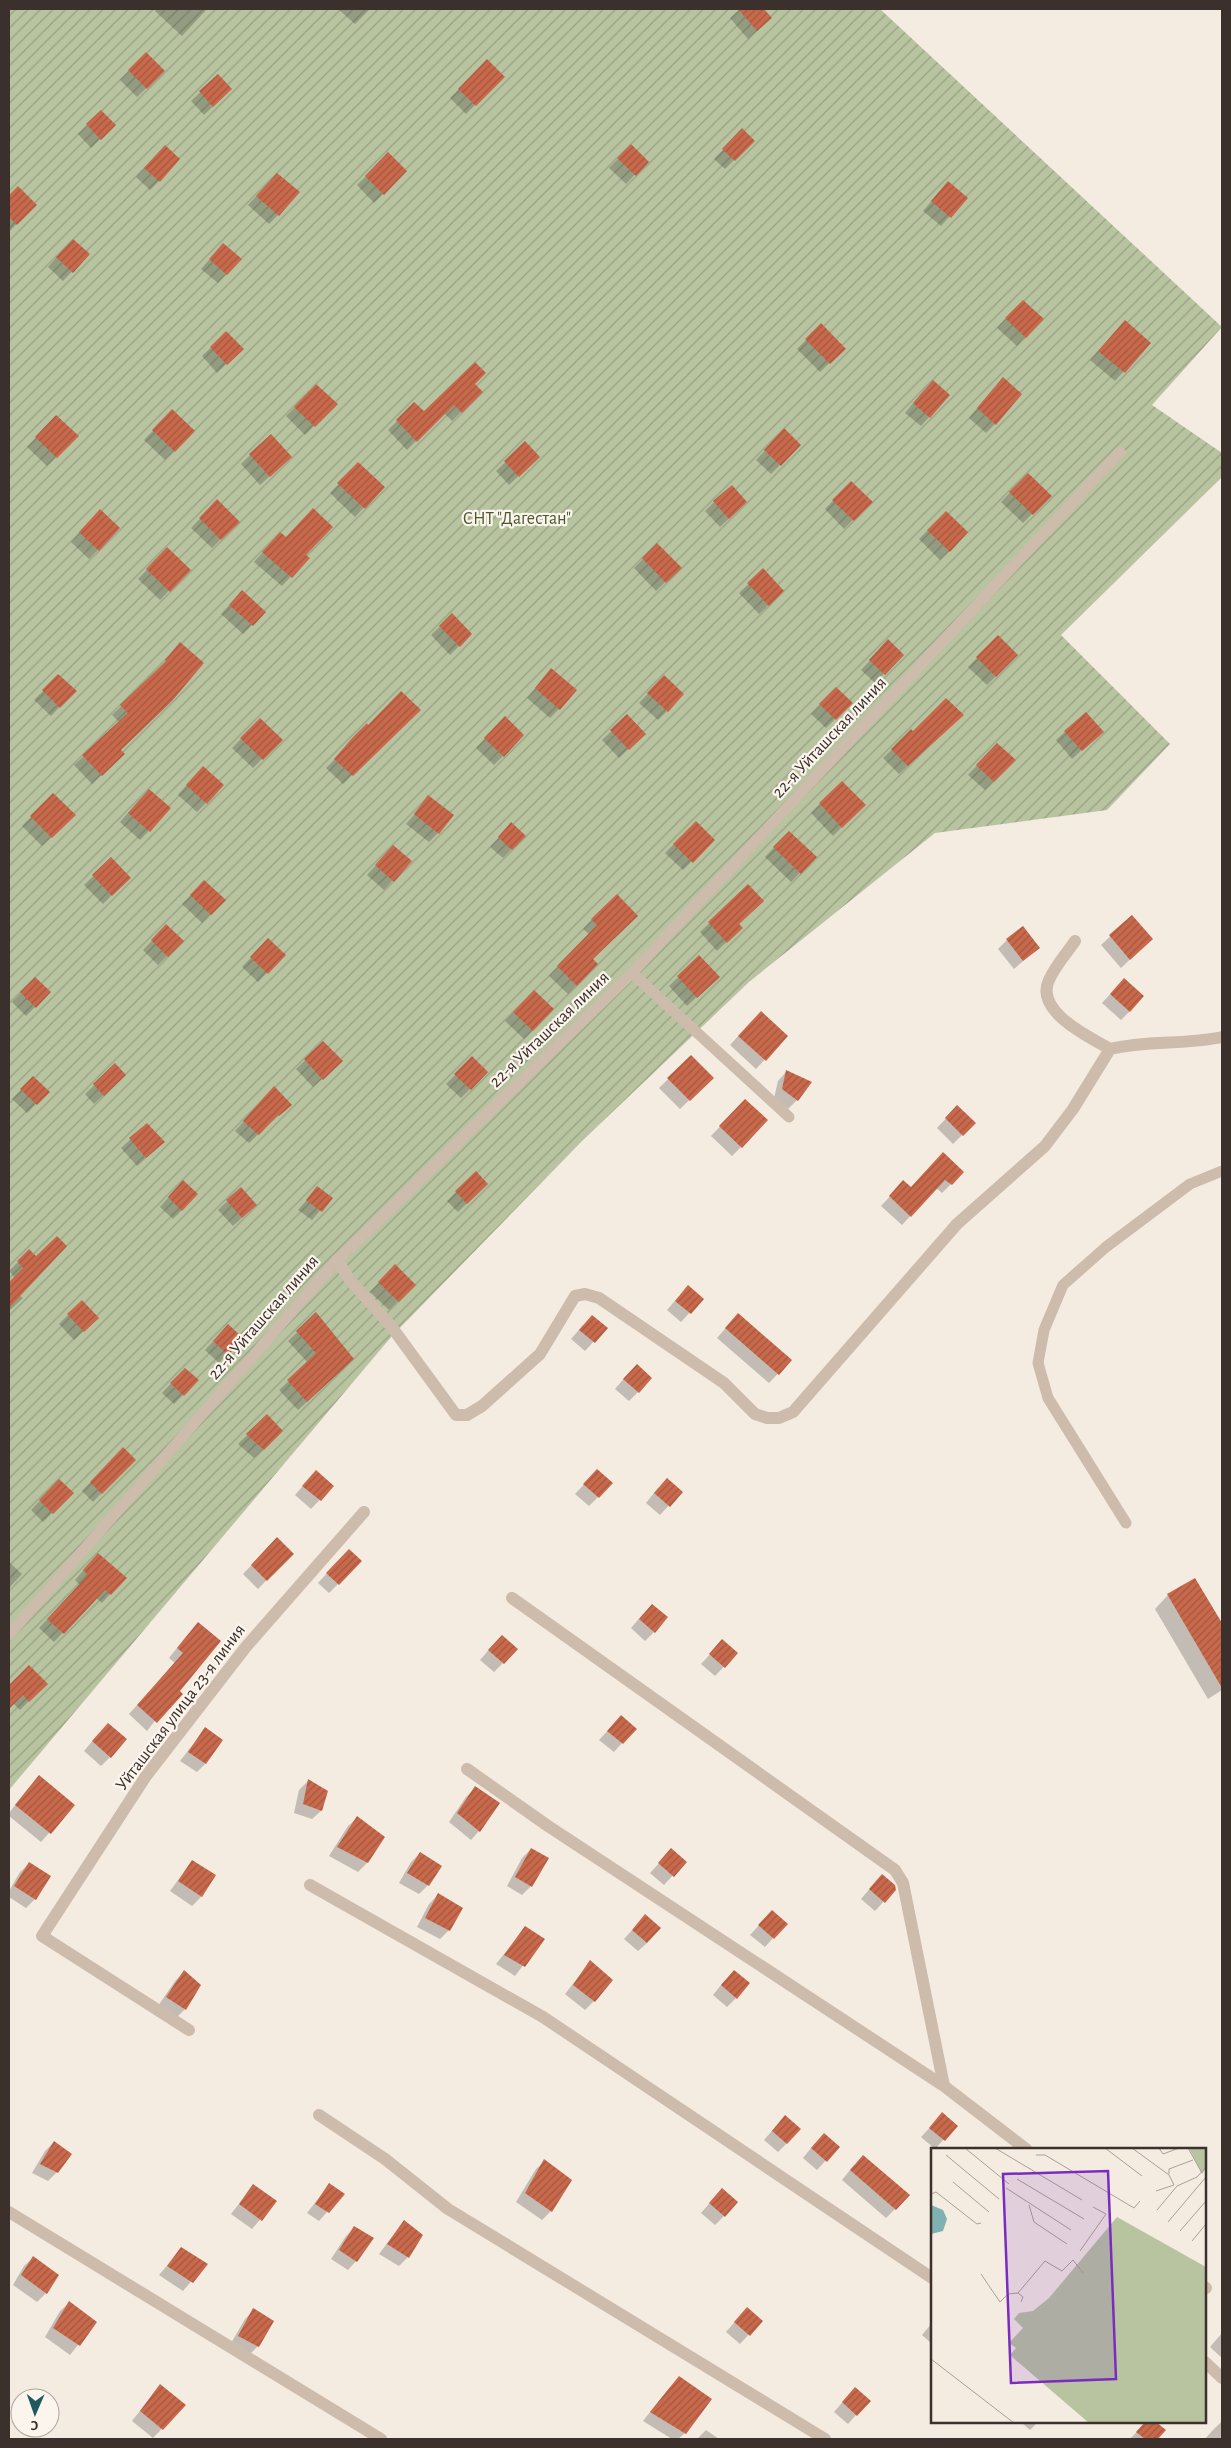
<svg xmlns="http://www.w3.org/2000/svg" width="1231" height="2448" viewBox="0 0 1231 2448" font-family="'Alegreya Sans',sans-serif">
<style>
.garden{fill:url(#garden-furrows)}
.shadow{fill:#0003}
.building{fill:url(#building-hatch)}
.lines{fill:none;stroke-linecap:round;stroke-linejoin:round}
.service{stroke:#cdbbac;stroke-width:11}
.minor{stroke:#cdbbac;stroke-width:12}
.labels{text-anchor:middle;stroke-width:4.5;stroke-linejoin:round;paint-order:stroke}
.park-label{font-size:18px;fill:#4a5a2e;stroke:#fbf5ee}
.street-label{font-size:18px;fill:#3b302b;stroke:#fbf5ee}
.inset-road{fill:none;stroke:#aaa098;stroke-width:1}
.view{fill:#7b2cbf;fill-opacity:0.15;stroke:#7b2cbf;stroke-width:2.5}
.inset-edge{fill:none;stroke:#3b302b;stroke-width:2.5}
</style>
<defs>
<pattern id="garden-furrows" width="10" height="10" patternUnits="userSpaceOnUse" patternTransform="scale(1.25)"><rect width="10" height="10" fill="#b8c4a0"/><path d="M-1 1l2-2M0 10L10 0M9 11l2-2" fill="none" stroke="#97a083"/></pattern>
<pattern id="building-hatch" width="6" height="6" patternUnits="userSpaceOnUse" patternTransform="scale(1.25)"><rect width="6" height="6" fill="#c8694b"/><path d="M-1 1l2-2M0 6l6-6M5 7l2-2" fill="none" stroke="#a4573f"/></pattern>
</defs>
<rect width="100%" height="100%" fill="#f4ebe1"/>
<path class="garden" d="M9,9h871l342,318 -70,78 70,48v24l-161,158 109,109 -63,66 -172,23 -186,149 -167,159 -190,195 -383,454z"/>
<path class="shadow" d="M157,9h50l-25,27 -27,-25z
M338,9h32l-15,15z
M740,9h23l8,9 -23,21 -18,-21z
M146,54l18,17 -27,26 -17,-17z
M487,61l16,16 -37,37 -16,-16z
M218,75l4,23 -18,17 -13,-14z
M101,112l13,13 -23,23 -13,-14z
M742,130l11,11 -28,28 -11,-10z
M631,146l16,16 -21,22 -17,-16z
M388,154l18,17 -32,32 -17,-18z
M156,156l3,25 -9,9 -14,-13z
M268,183l10,32 -9,9 -21,-19z
M18,188l17,17 -26,27v-35z
M939,192l27,6 -25,28 -18,-15z
M64,249l25,5 -26,27 -15,-14z
M215,253l11,21 -8,9 -17,-14z
M1014,310l11,27 -8,9 -20,-18z
M821,325l23,24 -24,23 -23,-23z
M1117,330l33,13 -35,38 -25,-21z
M226,333l16,16 -25,24 -15,-17z
M473,384l8,8 -29,29 -8,-8 -37,37 -19,-20 26,-26 10,9z
M316,386l20,18 -31,31 -19,-19z
M994,388l1,36 -9,9 -17,-15z
M924,390l5,27 -8,9 -16,-13z
M172,411l21,20 -28,29 -21,-20z
M56,416l21,20 -30,30 -20,-19z
M776,439l24,6 -29,29 -15,-14z
M525,443l13,14 -29,28 -13,-14z
M250,455l31,11 -21,19 -19,-21z
M358,464l25,23 -28,30 -25,-24z
M1028,474l22,22 -27,27 -22,-21z
M851,482l20,20 -27,27 -19,-20z
M217,501l21,21 -26,26 -21,-20z
M714,502l23,9 -17,16 -15,-16z
M946,512l21,21 -27,27 -21,-21z
M91,520l7,30 -9,9 -18,-17z
M285,538l23,20 -26,28 -28,-24 17,-19z
M657,545l23,23 -24,23 -22,-23z
M167,549l22,21 -29,30 -22,-21z
M763,570l20,21 -24,23 -20,-21z
M233,601l19,24 -9,9 -22,-20z
M452,615l19,19 -21,21 -19,-20z
M998,637l19,18 -30,30 -19,-18z
M880,650l22,5 -27,28 -14,-13z
M172,653l-53,97 -5,13 -22,21 -18,-19 46,-42 -8,-8 46,-44z
M551,670l8,39 -9,9 -23,-20z
M59,675l16,16 -24,25 -17,-16z
M655,686l12,25 -9,9 -19,-17z
M836,689l15,14 -25,25 -15,-14z
M401,693l18,17 -76,74 -17,-16z
M962,715l-63,59 -16,-16 28,-27 2,2z
M627,716l17,18 -25,24 -17,-18z
M260,719l21,21 -28,28 -21,-20z
M496,727l7,29 -9,9 -18,-17z
M1065,732l28,8 -21,19 -16,-19z
M988,753l6,28 -9,9 -17,-15z
M194,776l12,27 -9,9 -19,-17z
M842,782l22,23 -31,31 -22,-23z
M53,795l21,20 -32,31 -20,-20z
M429,797l9,36 -9,9 -23,-18z
M140,799l30,10 -30,31 -20,-18z
M696,822l17,18 -30,30 -18,-17z
M503,833l21,3 -21,22 -13,-11z
M780,841l35,16 -24,25 -26,-25z
M393,846l17,15 -26,29 -17,-15z
M111,859l18,19 -26,26 -19,-19z
M748,886l-10,39 3,3 -24,23 -17,-19z
M196,890l28,10 -22,23 -20,-19z
M617,895l-26,64 5,5 -28,30 -19,-18 40,-42 -6,-5z
M1131,917l11,31 -21,20 -20,-23z
M166,926l16,15 -24,24 -15,-15z
M1007,940l31,8 -24,21 -16,-20z
M259,949l25,6 -26,27 -16,-15z
M699,957l19,20 -31,29 -18,-20z
M35,979l15,13 -24,24 -14,-14z
M1115,989l15,22 -9,9 -19,-17z
M525,1000l8,30 -9,9 -19,-18z
M752,1021l35,15 -31,33 -26,-24z
M323,1043l9,27 -19,17 -17,-18z
M691,1057l21,21 -32,31 -21,-21z
M472,1058l15,14 -26,26 -15,-14z
M115,1065l10,10 -31,29 -9,-10z
M786,1072l11,28 -9,9 -14,-11 4,-17z
M33,1078l15,14 -21,21 -15,-14z
M274,1088l16,17 -41,38 -14,-12z
M957,1107l17,16 -21,21 -16,-16z
M736,1110l5,37 -9,9 -21,-20z
M147,1124l7,27 -17,15 -16,-18z
M963,1172l-21,21 -6,-5 -34,37 -21,-19 14,-15 15,-3z
M317,1188l14,10 -19,22 -14,-10z
M240,1189l6,25 -13,12 -15,-16z
M174,1191l8,19 -9,9 -13,-12z
M456,1192l22,1 -20,19 -11,-11z
M29,1251l-10,44 4,3 -14,13v-27l6,-6 -6,-7z
M395,1266l19,19 -25,25 -19,-18z
M679,1296l23,3 -21,23 -14,-12z
M82,1301l16,17 -24,22 -15,-16z
M316,1314l28,54 -46,42 -19,-20 29,-27 -20,-22z
M729,1324l62,36 -22,23 -52,-45z
M583,1325l23,3 -21,23 -14,-12z
M219,1335l8,19 -8,9 -14,-13z
M628,1374l10,18 -9,9 -14,-12z
M176,1378l7,17 -9,9 -12,-11z
M267,1416l15,15 -28,27 -16,-14z
M123,1449l11,11 -41,42 -11,-11z
M308,1480l25,6 -22,23 -16,-14z
M588,1480l10,17 -9,9 -14,-12z
M59,1481l13,12 -29,29 -12,-12z
M658,1488l23,4 -21,23 -14,-12z
M277,1539l15,15 -34,35 -15,-15z
M340,1559l-2,25 -9,9 -11,-10z
M9,1562l13,12 -13,14z
M89,1564l21,30 -8,9 -6,-5 -42,44 -15,-14 41,-43 -5,-5z
M1195,1579l27,47v64l-14,9 -53,-90 13,-14z
M643,1614l11,18 -9,9 -14,-13z
M189,1633l-11,58 -31,40 -18,-17 46,-51 -6,-5z
M493,1645l10,18 -9,9 -14,-12z
M714,1650l23,3 -22,23 -14,-12z
M29,1667l17,17 -26,26 -7,-7 -4,5v-21z
M612,1726l10,17 -8,9 -15,-12z
M205,1729l1,34 -9,9 -17,-11z
M99,1733l11,24 -9,9 -17,-15z
M308,1781l18,11 -5,19 -9,8 -18,-6 5,-23z
M30,1786l44,19 -33,37 -32,-26v-3z
M475,1788l4,43 -8,9 -22,-18 17,-25z
M357,1818l26,19 -16,26 -9,9 -29,-16 19,-30z
M531,1849l16,9 -16,28 -9,9 -15,-9 15,-28z
M420,1853l8,32 -9,9 -20,-11 12,-21z
M663,1859l22,3 -21,23 -14,-12z
M192,1861l23,15 -14,21 -9,9 -22,-15z
M29,1864l6,35 -9,9 -17,-11v-6l11,-19z
M873,1885l22,4 -20,22 -14,-12z
M438,1895l11,35 -9,9 -23,-12 12,-23z
M645,1916l2,27 -9,8 -14,-12z
M763,1921l10,17 -8,9 -15,-12z
M525,1928l18,11 -28,37 -19,-12z
M590,1962l4,39 -9,9 -20,-16z
M184,1972l16,13 -15,24 -9,9 -18,-12 17,-25z
M725,1980l11,18 -9,9 -14,-12z
M934,2123l22,3 -21,23 -14,-12z
M776,2126l11,17 -9,9 -14,-12z
M54,2142l3,30 -9,9 -16,-8 13,-22z
M815,2143l23,4 -21,23 -14,-12z
M545,2161l6,50 -9,9 -26,-18 20,-33z
M854,2165l41,44 -9,9 -44,-38z
M329,2185l14,9 -24,27 -12,-8z
M253,2186l22,16 -23,27 -21,-15z
M714,2198l10,18 -9,9 -14,-12z
M404,2221l18,15 -14,21 -9,9 -20,-12z
M355,2227l1,34 -8,9 -17,-11 15,-23z
M182,2248l24,16 -23,27 -24,-16z
M33,2258l13,35 -9,9 -24,-17 11,-19z
M69,2303l26,20 -25,32 -25,-18 15,-26z
M254,2310l4,36 -9,9 -19,-10 15,-26z
M738,2318l23,3 -21,23 -14,-12z
M932,2323v21l-10,-9z
M1222,2333v25l-12,-11z
M160,2385l24,21 -31,32 -21,-17z
M670,2387l15,46 -7,6h-6l-29,-18z
M846,2398l10,17 -8,9 -14,-12z
M1021,2422h17l-8,8z
M1146,2422h8l10,8 -8,9h-26z
M1221,2422l1,17h-17l7,-8z
M706,2430l13,9h-22z"/>
<path class="building" d="M738,9h26l8,9 -15,13z
M146,52l19,19 -18,18 -19,-19z
M487,59l18,18 -29,29 -18,-17z
M218,74l14,15 -19,18 -14,-16z
M101,110l15,15 -15,15 -15,-16z
M742,128l13,13 -20,20 -13,-12z
M631,144l18,18 -13,14 -19,-18z
M165,145l15,14 -20,23 -16,-14z
M388,152l19,19 -23,24 -19,-19z
M277,173l23,19 -21,24 -23,-20z
M948,181l20,17 -17,20 -20,-17z
M18,186l19,19 -20,20 -8,-8v-22z
M73,239l17,15 -17,19 -17,-16z
M223,243l19,16 -15,16 -18,-16z
M1023,300l21,19 -18,19 -21,-20z
M1125,320l26,23 -26,30 -27,-22z
M821,323l25,26 -16,15 -25,-25z
M226,331l18,18 -17,16 -17,-18z
M475,362l11,11 -11,11 8,8 -21,21 -8,-8 -37,37 -21,-22 18,-18 10,9z
M1003,377l19,17 -26,31 -19,-17z
M933,380l17,15 -20,23 -17,-15z
M316,384l22,20 -23,23 -21,-20z
M172,409l23,22 -20,21 -23,-22z
M56,415l23,21 -22,22 -22,-21z
M784,428l17,17 -20,21 -17,-16z
M271,434l21,23 -22,20 -21,-23z
M525,441l15,16 -21,20 -15,-16z
M358,462l27,25 -20,22 -28,-26z
M1028,473l24,23 -19,19 -24,-23z
M851,481l22,21 -19,19 -22,-21z
M732,485l15,17 -18,17 -16,-18z
M217,499l23,23 -19,18 -22,-22z
M313,508l20,19 -27,28 4,3 -18,20 -30,-26 18,-20 6,5z
M100,509l20,19 -21,23 -20,-19z
M946,511l22,21 -18,20 -23,-22z
M657,543l25,25 -16,15 -24,-25z
M167,547l24,23 -21,22 -24,-23z
M763,568l21,23 -15,15 -22,-23z
M242,590l24,22 -13,14 -24,-21z
M452,613l20,21 -12,13 -21,-21z
M998,635l20,20 -22,22 -20,-20z
M888,639l16,16 -19,20 -16,-15z
M180,642l24,21 -32,38 -51,49 4,4 -23,22 -20,-21 46,-42 -8,-8 46,-44 -1,-1z
M551,668l26,22 -17,20 -25,-22z
M58,674l19,17 -17,17 -18,-18z
M664,675l20,19 -16,18 -21,-19z
M836,687l17,16 -17,17 -17,-16z
M401,691l20,19 -68,66 -19,-17 19,-22 14,-14 1,2z
M946,698l18,17 -56,51 -17,-17 20,-20 2,2z
M1086,712l18,20 -22,19 -18,-20z
M627,714l19,20 -17,16 -19,-20z
M505,716l19,19 -20,22 -20,-19z
M260,718l23,22 -20,20 -23,-22z
M997,743l19,17 -22,22 -18,-17z
M203,766l21,19 -17,19 -21,-19z
M842,781l24,24 -24,23 -23,-25z
M149,789l22,19 -21,24 -22,-19z
M53,793l23,22 -24,23 -22,-22z
M428,795l26,20 -15,19 -25,-20z
M696,821l19,19 -22,23 -20,-19z
M511,822l15,14 -14,14 -14,-13z
M789,831l28,26 -16,17 -28,-27z
M393,845l19,16 -18,21 -19,-17z
M111,857l20,21 -19,18 -20,-21z
M204,880l22,20 -15,15 -21,-20z
M748,884l16,17 -25,23 4,4 -16,15 -19,-21z
M617,894l21,22 -45,43 5,5 -21,22 -20,-20 40,-41 -6,-6z
M1132,915l21,24 -23,21 -21,-25z
M166,924l18,17 -16,16 -17,-17z
M1023,926l17,22 -17,13 -17,-22z
M268,938l18,17 -18,19 -18,-17z
M699,955l21,22 -23,21 -20,-22z
M35,977l16,15 -15,16 -16,-16z
M1124,978l20,18 -14,16 -20,-18z
M534,990l20,19 -21,22 -20,-19z
M761,1011l27,25 -22,25 -28,-25z
M323,1041l20,20 -20,19 -19,-21z
M691,1055l23,23 -24,23 -23,-23z
M472,1056l16,16 -17,18 -17,-16z
M115,1063l11,12 -22,21 -11,-12z
M786,1070l26,12 -14,19 -16,-12z
M33,1076l17,16 -13,13 -17,-16z
M274,1086l18,19 -13,11 -1,-1 -19,20 -16,-14z
M745,1099l23,21 -26,28 -23,-22z
M957,1105l19,18 -13,13 -18,-18z
M147,1123l18,19 -19,16 -17,-20z
M943,1152l21,20 -12,13 -7,-5 -34,37 -22,-21 14,-16 8,7z
M476,1171l12,13 -21,20 -12,-13z
M183,1180l15,14 -16,17 -14,-14z
M317,1186l16,12 -11,14 -16,-12z
M241,1187l16,18 -15,13 -16,-18z
M57,1236l10,10 -58,62v-26l14,-14 -6,-7 12,-12 7,7z
M395,1264l21,21 -17,17 -21,-20z
M688,1285l16,14 -13,15 -16,-13z
M82,1300l17,18 -15,14 -17,-18z
M316,1312l38,47 -47,43 -20,-22 29,-27 -20,-22z
M738,1313l54,47 -13,15 -54,-47z
M592,1315l16,13 -13,15 -16,-13z
M228,1324l16,15 -16,16 -15,-14z
M637,1364l15,14 -13,15 -16,-14z
M185,1368l14,12 -15,16 -14,-13z
M267,1414l16,17 -19,19 -18,-16z
M123,1447l13,13 -34,34 -12,-12z
M597,1469l16,14 -14,15 -16,-14z
M316,1470l18,16 -13,15 -19,-15z
M667,1478l16,14 -13,15 -16,-14z
M59,1479l15,14 -21,21 -14,-14z
M277,1537l17,17 -27,27 -16,-16z
M349,1549l13,12 -23,24 -13,-12z
M98,1553l29,25 -16,17 -6,-5 -41,44 -17,-15 41,-44 -5,-5z
M1195,1578l27,45v65l-55,-94z
M652,1604l16,13 -13,16 -16,-14z
M198,1622l23,19 -41,50 3,3 -26,29 -20,-18 46,-52 -6,-5z
M502,1635l16,14 -14,15 -16,-14z
M722,1639l16,14 -13,15 -16,-14z
M29,1665l19,19 -19,18 -6,-7 -14,14v-24z
M621,1715l16,14 -14,15 -16,-13z
M108,1723l19,16 -16,19 -19,-17z
M205,1727l18,13 -17,24 -18,-12z
M39,1775l36,30 -24,29 -36,-29z
M308,1779l20,12 -6,20 -19,-7z
M475,1786l25,17 -20,29 -23,-19z
M357,1816l28,21 -17,26 -31,-16z
M531,1848l18,10 -17,29 -17,-10z
M671,1848l16,14 -13,15 -16,-14z
M420,1852l22,14 -13,20 -22,-13z
M192,1860l24,15 -14,22 -24,-16z
M29,1862l22,14 -15,24 -22,-14z
M882,1874l13,11 1,5 -11,13 -16,-14z
M438,1893l25,15 -13,23 -25,-13z
M772,1910l16,14 -14,15 -16,-14z
M645,1914l16,14 -14,15 -15,-13z
M525,1926l20,13 -20,28 -21,-12z
M590,1960l23,20 -18,22 -22,-17z
M184,1970l17,15 -15,25 -20,-13z
M734,1970l16,13 -13,16 -16,-14z
M942,2112l16,14 -13,15 -16,-13z
M785,2115l16,14 -14,15 -15,-13z
M824,2133l16,14 -13,15 -16,-14z
M54,2141l18,13 -14,19 -18,-9z
M863,2155l47,40 -14,15 -46,-40z
M544,2159l28,21 -20,32 -27,-19z
M329,2183l16,11 -16,19 -14,-9z
M253,2184l24,17 -15,20 -23,-17z
M722,2188l16,14 -13,15 -16,-14z
M404,2220l19,15 -14,23 -22,-14z
M354,2226l20,12 -17,24 -18,-12z
M181,2247l27,17 -15,19 -26,-17z
M33,2256l26,19 -12,19 -26,-19z
M69,2301l28,21 -17,24 -27,-18z
M747,2307l16,14 -13,15 -16,-14z
M253,2308l21,13 -15,26 -21,-11z
M679,2376l33,23 -26,35 -36,-22z
M160,2384l26,21 -23,25 -23,-19z
M855,2387l16,14 -14,15 -15,-14z
M1145,2422h11l10,8 -8,9h-13l-9,-7z"/>
<g class="lines">
<path class="service" d="M632,973l157,144
M1126,1523l-78,-125 -10,-35 6,-33 19,-45 43,-38 84,-63 32,-13
M9,1635l328,-375 295,-287 488,-521"/>
<path class="minor" d="M1075,941c-8,12 -20,25 -26,39 -15,31 40,57 61,69 38,-9 75,-4 112,-12
M337,1260l13,20 41,46 65,89h11l15,-9 58,-52 35,-58 10,-2 14,4 125,85 31,31 12,4h12l14,-6 164,-188 88,-78 28,-37 37,-60
M512,1598l383,272 8,13 41,203
M467,1769l81,57 396,260 82,63
M310,1885l233,132 389,261
M189,2030l-147,-94 104,-160 99,-128 119,-136
M319,2115l66,44 63,50 377,230
M9,2212l372,227
M1205,2287l1,1
M1205,2362l17,16"/>
</g>
<g class="labels">
<g class="park-label">
<text x="517" y="524">СНТ "Дагестан"</text>
</g>
<g class="street-label">
<text transform="translate(829 737) rotate(-47)" y="6">22-я Уйташская линия</text>
<text transform="translate(549 1029) rotate(-44)" y="6">22-я Уйташская линия</text>
<text transform="translate(263 1317) rotate(-49)" y="6">22-я Уйташская линия</text>
<text transform="translate(180 1707) rotate(-53)" y="6">Уйташская улица 23-я линия</text>
</g>
</g>
<g transform="translate(931 2148)">
<rect width="275" height="275" fill="#f4ebe1"/>
<path d="M258,0h17v20l-4,6zM186,69l89,50v156h-117l-79,-68 6,-7 -7,-5 14,-15 -9,-9 5,-6 14,-2 16,-13z" fill="#b8c4a0"/>
<path d="M0,57l12,5 4,9 -4,12 -12,3z" fill="#7fb0b2"/>
<path class="inset-road" d="M34,0l44,36M64,0l87,52M174,0l37,28M201,0l37,27 5,10M228,0l4,6 16,-6M257,0l14,25M15,7l53,44M105,7h9l89,53 6,-7M238,26v-5l24,-9M86,31l67,40M22,34l36,30M75,40l65,42M225,43l18,-6M0,46l5,-2 41,32 4,-1M98,57l5,17 33,22M226,62l20,-24 20,-9 9,-10M237,74l38,-45M249,83l26,-30M261,93l14,-17M149,103l26,-37 -13,-7M50,126l19,28 8,-8 10,-1 5,4 -2,5M87,145l27,-32 17,10 11,-11 10,13M0,211l83,64"/>
<path class="view" d="M177,23l8,208 -105,4 -8,-209z"/>
<rect width="275" height="275" class="inset-edge"/>
</g>
<rect width="1231" height="2448" fill="none" stroke="#3b302b" stroke-width="20"/>
<g transform="translate(35 2413) rotate(182)"><circle r="24" fill="#fbf5ee" stroke="#aea6a0"/>
<path d="M0-4L9 19L0 12L-9 19Z" fill="#1f5a5e"/>
<text y="-8" font-size="14" font-weight="bold" text-anchor="middle" fill="#3b302b">С</text>
</g>
</svg>
